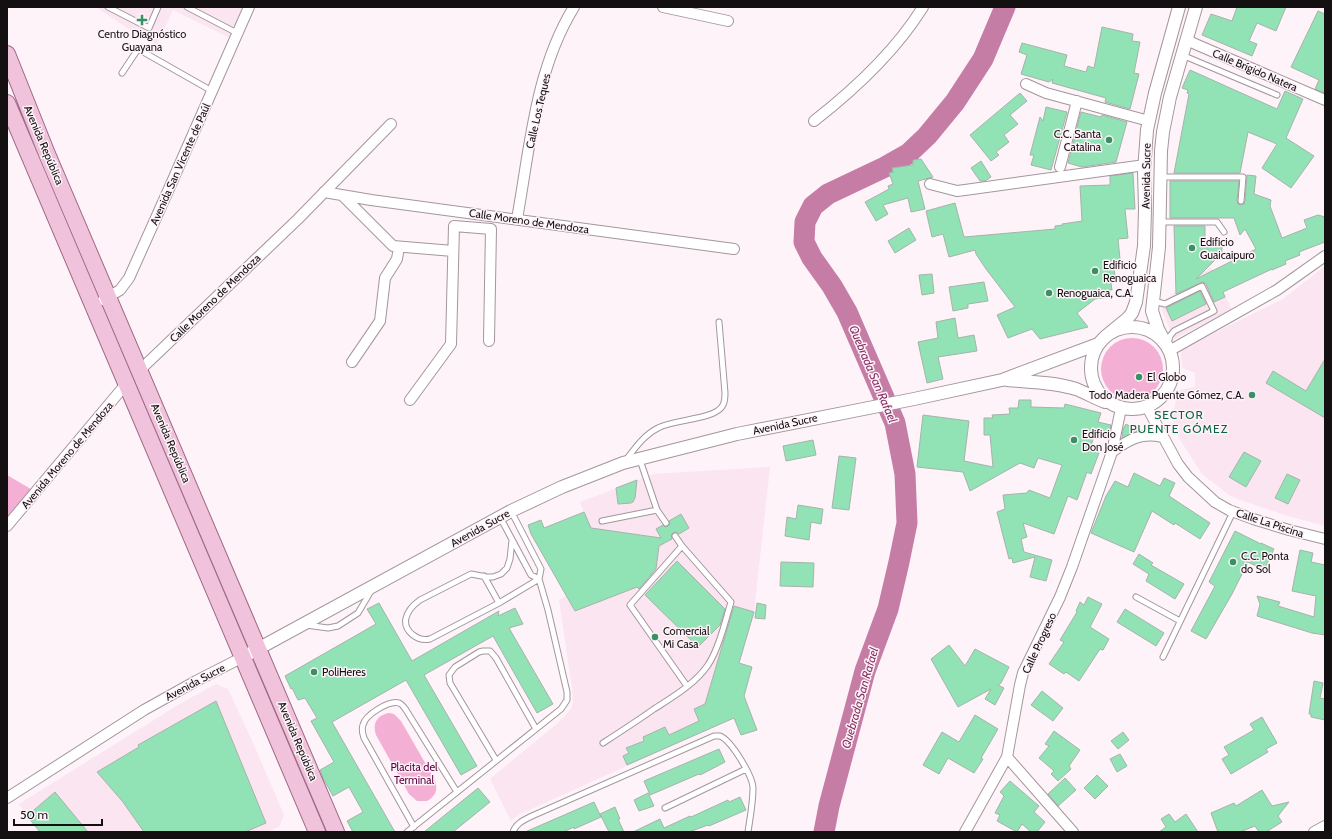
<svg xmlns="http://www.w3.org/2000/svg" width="1332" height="839" viewBox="0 0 1332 839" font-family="Cabin,sans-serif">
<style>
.built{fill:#fae5f0}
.green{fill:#f4afd4}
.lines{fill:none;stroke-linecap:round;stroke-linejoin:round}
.river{stroke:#c57da5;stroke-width:21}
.building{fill:#91e2b5;stroke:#a6b3ab}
.service-casing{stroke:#a3969c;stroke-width:7}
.minor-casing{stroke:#a3969c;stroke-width:12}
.tertiary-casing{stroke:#a3969c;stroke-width:14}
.primary-casing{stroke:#9d6985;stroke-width:18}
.service{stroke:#fff;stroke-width:5}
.minor{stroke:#fff;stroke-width:10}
.tertiary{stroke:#fff;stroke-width:12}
.primary{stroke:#f1c2dc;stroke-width:16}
.poi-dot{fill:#389064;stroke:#fef3f8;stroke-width:1.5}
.labels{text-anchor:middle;stroke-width:3;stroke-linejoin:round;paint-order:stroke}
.poi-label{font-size:11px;fill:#140f11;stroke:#fef3f8;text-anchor:start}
.street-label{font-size:11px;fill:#140f11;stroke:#fef3f8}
.park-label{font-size:11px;fill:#5a003e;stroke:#fef3f8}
.water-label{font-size:12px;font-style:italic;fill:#873165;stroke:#fef3f8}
.neighbourhood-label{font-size:12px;letter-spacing:1px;fill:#09653f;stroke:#fef3f8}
</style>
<rect width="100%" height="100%" fill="#fef3f8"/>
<path class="built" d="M96,7h146l-12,31 -57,-28 -16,35 -25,-14z
M1325,266v260l-37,-10 -51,-17 -8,-4 -27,-21 -23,-36 -5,-11 -1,-11 3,-17 4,-9 15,-3v-14l-13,-5 -1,-16 2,-4 100,-49z
M1211,267l21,43 -58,29 -15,-35z
M770,467l-16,145 -29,100 4,8 -209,94 -9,7 -21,-42 69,-57 12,-13 2,-7 -1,-13 -13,-89 7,-4 9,15 43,-18 -38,-91 74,-28z
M216,684l12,5 26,56 30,70 -5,12 -12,5h-228l-20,-28 159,-99z"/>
<path class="green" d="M1101 369a31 31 0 1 1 62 0a31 31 0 1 1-62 0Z
M7,475l29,17 -29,34z
M389,713l5,1 7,7 34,59c3,9 1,16 -8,21h-10l-8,-7 -33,-59c-4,-11 1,-20 13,-22z"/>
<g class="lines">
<path class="river" d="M824,832l5,-26 36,-135 23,-62 11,-47 8,-39 -2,-49 -10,-51 -48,-111 -15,-26 -20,-28 -8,-16 1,-20 8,-16 15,-12 57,-27 23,-13 19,-18 28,-34 28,-43 22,-52"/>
</g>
<path class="building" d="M1237,7h49l-10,24 -19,-8 -8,18 8,3 -5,12 -50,-21 9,-21 21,7z
M1318,11l7,3v79l-10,-4 4,-9 -28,-13z
M1102,27l31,7 -1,7 8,1 -6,31 5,1 -9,35 -25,-7 1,-4 -54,-15 1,-4 -4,3 -28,-8 6,-19 -8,-3 3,-9 45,12 -3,11 22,6 2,-6 6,2z
M1190,70l87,39 8,-18 18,8 -17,39 28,18 -23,32 -29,-20 15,-24 -29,-12 -8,41h-66l15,-79 -2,-1 1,-3 -6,-2z
M1020,93l7,8 -17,14 8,9 -14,11 5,7 -13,10 3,3 -8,6 -21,-26z
M1046,107l21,5 -16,58 -20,-5 3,-10h-4l10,-38 3,4z
M1081,112l20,5 1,-2 25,7 -11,40 -34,5 -14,-4z
M921,159l12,18 -15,4 7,28 -14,3 -3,-14 -25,7 5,9 -12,7 -11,-19 24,-13 -1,-3 5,-2 -4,-11 4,-1 -1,-4 21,-3v-5z
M981,161l10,16 -6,4h-5l-9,-13z
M1133,173l2,36h-10l3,29 -10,1 2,20 -2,1 1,7 -5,1 1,7h-3l1,7 -2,1 1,7h-3l1,7 -15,2 -18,14 11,14 -48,12 -8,-10 -24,9 -11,-23 18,-8 -29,-38 -10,-15 -1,-4 -26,7 -6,-23 -11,3 -6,-26 29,-8 9,34 91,-8v-3l8,-1 -1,-1 20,-3 -2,-35 30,-1v-9z
M1247,175l9,1 -2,18 17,6 -1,6 12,32 25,-10 -3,-8 14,-5 7,2v25l-26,10 1,3 -15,6 1,3 -14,6v-1l-49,23 2,5 -11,5 -8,-18 -3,-2 -27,12 -2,-68h31v18h17v9l-26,26 60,-30 -11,-20 -5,6 -6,-17h-64v-37h69l-2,20 1,3 3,1 3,-1 1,-3z
M909,228l7,12 -21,13 -7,-12z
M932,274l2,19 -12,2 -3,-20z
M984,282l4,19 -20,3v4l-15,3 -4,-24z
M1200,291l6,13 -34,17 -6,-13z
M955,318l3,20 16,-3 3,16 -39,6 5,22 -16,4 -9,-41 20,-4 -2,-16z
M1325,359v59l-59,-35 7,-12 33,20z
M1019,400h12v7l33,1 1,-4 36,9 -3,9 13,3 -2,9 -2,-1v3l-12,-4 -5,18 9,3 -8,21 -4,-2 -10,28 -9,-4 -14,38 -31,-11 4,14 -6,2 3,13 28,8 -6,21 -16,-4 5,-20 -22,6 -1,-5 -3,1 -12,-47 8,-3 -2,-14 24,-2 2,-3 21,8 12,-33 -24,-7 -4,10 -14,-5 -50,28 -7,-19 -46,-5 6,-52 46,6 -5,40 29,6 -3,-32h-6v-17h9l-1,-3 18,-1 -1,-6h9z
M1126,424l12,7 -16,7 1,-9z
M813,440l3,15 -30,6 -3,-15z
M1244,452l17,9 -15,26 -17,-10z
M839,456l17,2 -7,52 -17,-2z
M1134,473l26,13 4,-8 11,5 -6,13 41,27 -10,16 -25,-16 -1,2 -22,-14 -18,41 -43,-19 15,-37 9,-15 13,6z
M1287,474l13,6 -12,24 -13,-6z
M637,480l-2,18 -2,4 -2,1 -13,1 -2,-16z
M798,505l25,4 -2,15 -10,-2 -2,18 -24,-4 2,-19 9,2z
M584,512l7,16 70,10 -5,-9 7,-4 2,2 3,-1 2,-2 -1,-3 12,-7 8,14 -10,6 -3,-2 -3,1 -2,2 1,4 -13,7 -3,23 -17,20 -2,-2 -62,24 -44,-77 -3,-9 13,-5 3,8z
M1235,531l26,13v-1l13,6 -10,21 -16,-8 -16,32 -26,45 -15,-8 24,-45 -6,-4z
M1300,550l13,3 -2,9 14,3v70l-13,-2 -55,-17 3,-12 -3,-8 23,6 -2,4 36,11 2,-21 -24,-5z
M1139,554l14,9 -2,2 33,19 -9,15 -29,-18 3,-7 -16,-10z
M677,561l48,48 -5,16 -22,22 -53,-52z
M781,562l33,1 -1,24 -33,-1z
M1088,597l14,7 -12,23 19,12 -6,11 -3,-1 -21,32 -13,-9 -2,2 -15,-10 15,-22 -4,-2 17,-28 -1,-1 4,-9 4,3z
M379,603l33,58 87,-50 -1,5 17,-8 8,16 -14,4 44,76 -16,9 -44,-77 -69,39 53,91 -16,9 -55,-95 -74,42 63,110h-42l-6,-11 16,-9 -14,-25 -16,9 -10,-18 -3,-8 14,-8 -23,-41 6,-3 -12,-20 -7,2 -6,-12 -1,1 -6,-13 91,-52 -9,-15z
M757,603l9,2 -1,14 -10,-1z
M734,606l20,6 -15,51 13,4 -8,29 13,34 -16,5 -7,-17 -107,47 -4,-9 6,-3 -3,-5 18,-7 -1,-4 22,-10 4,8 30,-14 -5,-12 11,-5z
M1125,609l39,24 -8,13 -39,-24z
M949,645l16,21 10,-17 34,18 -8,16 -3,2 6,3 -9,17 -10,-6 6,-10 -33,18 -27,-48z
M1314,681l9,2 -3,15 5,1v21l-14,-3v-3h-2z
M1042,691l21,17 -10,13 -22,-16z
M216,701l50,122 -21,9h-101l-21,-30 -26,-30 42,-25 -1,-2z
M975,715l23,14 -17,29 2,1 -9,14 -26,-15 -9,16 -16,-9 19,-33 17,10z
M1262,717l15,26 -11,6 2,3 -37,22 -9,-15 7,-4 -5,-8 30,-17 -4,-6z
M1054,731l26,19 -11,16 2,3 -13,12 -7,-7 3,-3 -15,-13 10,-12 -4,-2z
M1123,732l6,8 -11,9 -7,-8z
M719,749l6,13 -19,10 -6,3 -1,-1 -49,21 -6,-14z
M1120,754l7,12 -10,6 -7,-13z
M1097,775l11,11 -13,13 -11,-11z
M1065,778l11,12 -18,16 -10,-12z
M1010,781l29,25 -5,6 11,10 -8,10h-6l-9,-8 -5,8 -20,-11 3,-6 -5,-2 9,-17 -4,-4z
M478,788l12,14 -37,30h-29z
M1262,790l10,16 17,-4 -11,14 4,6 -16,10h-7l-4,-6 -15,6h-22l-7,-19 23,-10 2,3z
M55,792l33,40h-48l-13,-16z
M648,793l6,13 -15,5 -5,-11z
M740,797l6,13 -37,16 -1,-1 -19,7h-56l27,-13 4,9 26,-12 1,1 37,-17 1,2z
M594,802l7,15 -27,12v-2l-11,5h-38z
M615,807l5,12h-2l6,13h-14l-1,-2h-1l-8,-16z
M1169,814l6,8 11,-8 12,18h-39l7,-5 -5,-8z"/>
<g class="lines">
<g class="service-casing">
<path id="service" d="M108,7l41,21 9,-21
M187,7l50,26
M1182,55l95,40
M122,73l16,-24 74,42
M1160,177h83l-2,24
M1160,222h57l7,10
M1153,301l12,3 37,-18 12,25 -40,20 -4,5 -2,7
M626,460c9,-12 18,-25 32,-32 16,-9 58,-8 65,-23 2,-4 2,-8 2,-12l-6,-71
M640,460l17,50 9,13
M500,517l31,58 8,4
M602,521l55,-11
M512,540l-2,19 -3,9 -6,6 -8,3h-6l-16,-3 -51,26c-7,5 -12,10 -14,18 -3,13 12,24 24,21l69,-36 40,-24
M682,546l-52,59 57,81
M484,576l15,27
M1136,597l44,24
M306,625l22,3 10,-2 20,-13 13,-22
M1163,657l70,-145
M603,743c17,-11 34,-22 51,-34 19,-12 41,-25 54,-44 11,-17 17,-43 23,-63l-49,-56 -7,-10
M496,760l-46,-77 -1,-8 6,-8 24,-15 4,-1h7l6,7 40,71
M665,808l81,-39
M414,827l-50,-89c-1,-4 -3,-8 -1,-13 2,-10 26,-25 36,-22 3,1 5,4 7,7l51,82
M407,832l154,-123 6,-9v-8l-19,-82 -9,-31 2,-10 -30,-58
M513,832c3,-9 11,-12 19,-16l182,-80c2,0 5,0 6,0 12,5 33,41 33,52 0,15 -3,30 -5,44"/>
</g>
<g class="minor-casing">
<path id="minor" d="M663,7l65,14
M1186,40l139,60
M1026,84l20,9 103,28
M814,121c41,-32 81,-69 109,-114
M1060,167l17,-66
M930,184l27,7 8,-1 180,-25
M324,192l47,8 363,49
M343,196l50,50 60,5
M517,219c13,-71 18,-149 57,-212
M103,300l17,-10 9,-12 39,-87 81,-184
M1169,351l108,-61 48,-34
M352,362l28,-41 5,-43 12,-19 2,-12
M140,370l158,-151 93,-95
M410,400l41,-56 3,-118 37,3 -2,112
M1147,407l31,57 10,13 27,25 14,8 24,9 36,11 36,9
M1112,452c16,-12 29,-20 50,-15
M7,526l119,-142
M1007,757l66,75
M7,798l137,-88 52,-29 47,-24
M965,832l42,-75 13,-72 3,-12 37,-76 12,-30 40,-115 9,-44
M1314,832l11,-6"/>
</g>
<g class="tertiary-casing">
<path id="tertiary" d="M1091 368a41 41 0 1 1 82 0a41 41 0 1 1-82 0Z
M1105,337l22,-18 5,-6 4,-11 8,-56 1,-37 -1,-38 3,-41 8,-37 24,-86
M1167,346l-9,-17 -6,-18 7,-64 2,-96 2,-19 7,-35 26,-90
M1007,380c23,2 47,2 69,9 10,4 19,9 29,13
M243,657l268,-146 51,-24 61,-24 114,-29 177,-35 88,-19 96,-36"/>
</g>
<g class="primary-casing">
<path id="primary" d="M7,54l40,100 289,678
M7,103l310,729"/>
</g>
<use href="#service" class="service"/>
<use href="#minor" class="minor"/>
<use href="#tertiary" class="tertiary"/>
<use href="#primary" class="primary"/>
</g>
<g class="poi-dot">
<path d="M140 14h4v4h4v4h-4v4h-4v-4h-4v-4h4z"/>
<circle cx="1109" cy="140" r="4"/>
<circle cx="1192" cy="248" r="4"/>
<circle cx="1095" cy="271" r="4"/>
<circle cx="1049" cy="293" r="4"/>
<circle cx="1139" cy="377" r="4"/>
<circle cx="1252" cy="395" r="4"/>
<circle cx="1074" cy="440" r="4"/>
<circle cx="1233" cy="562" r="4"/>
<circle cx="655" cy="637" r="4"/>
<circle cx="314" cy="672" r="4"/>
</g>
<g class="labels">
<g class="poi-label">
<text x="142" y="38" text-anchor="middle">Centro Diagnóstico<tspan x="142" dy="13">Guayana</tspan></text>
<text x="1101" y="138" text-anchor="end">C.C. Santa<tspan x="1101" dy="13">Catalina</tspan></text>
<text x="1200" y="246">Edificio<tspan x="1200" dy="13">Guaicaipuro</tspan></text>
<text x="1103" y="269">Edificio<tspan x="1103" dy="13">Renoguaica</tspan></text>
<text x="1057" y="297">Renoguaica, C.A.</text>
<text x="1147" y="381">El Globo</text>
<text x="1244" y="399" text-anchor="end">Todo Madera Puente Gómez, C.A.</text>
<text x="1082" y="438">Edificio<tspan x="1082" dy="13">Don José</tspan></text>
<text x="1241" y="560">C.C. Ponta<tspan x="1241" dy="13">do Sol</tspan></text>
<text x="663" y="635">Comercial<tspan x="663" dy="13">Mi Casa</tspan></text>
<text x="322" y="676">PoliHeres</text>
</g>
<g class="street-label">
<text transform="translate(1255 70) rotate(23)" y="4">Calle Brígido Natera</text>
<text transform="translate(538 111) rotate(-77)" y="4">Calle Los Teques</text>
<text transform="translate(44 145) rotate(67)" y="4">Avenida República</text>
<text transform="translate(180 164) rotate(-66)" y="4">Avenida San Vicente de Paúl</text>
<text transform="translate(1146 176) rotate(-89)" y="4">Avenida Sucre</text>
<text transform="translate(529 221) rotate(8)" y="4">Calle Moreno de Mendoza</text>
<text transform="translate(215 298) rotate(-44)" y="4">Calle Moreno de Mendoza</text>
<text transform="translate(785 424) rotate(-12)" y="4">Avenida Sucre</text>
<text transform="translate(171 443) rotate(67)" y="4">Avenida República</text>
<text transform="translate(67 455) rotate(-50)" y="4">Avenida Moreno de Mendoza</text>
<text transform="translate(1270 523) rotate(18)" y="4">Calle La Piscina</text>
<text transform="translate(480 528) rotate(-29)" y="4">Avenida Sucre</text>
<text transform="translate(1039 643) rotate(-65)" y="4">Calle Progreso</text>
<text transform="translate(195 682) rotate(-28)" y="4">Avenida Sucre</text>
<text transform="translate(298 741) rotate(67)" y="4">Avenida República</text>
</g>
<g class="park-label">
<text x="414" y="771">Placita del<tspan x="414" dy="13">Terminal</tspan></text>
</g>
<g class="water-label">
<text transform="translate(873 374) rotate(67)" y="4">Quebrada San Rafael</text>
<text transform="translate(860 698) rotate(-74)" y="4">Quebrada San Rafael</text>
</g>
<g class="neighbourhood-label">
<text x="1179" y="419">SECTOR<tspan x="1179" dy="14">PUENTE GÓMEZ</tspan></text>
</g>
</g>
<rect width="1332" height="839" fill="none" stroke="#140f11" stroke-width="16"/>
<path d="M14 819v6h88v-6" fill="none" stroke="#140f11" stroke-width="2"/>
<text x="20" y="819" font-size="12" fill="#140f11" stroke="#fef3f8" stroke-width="3" paint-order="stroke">50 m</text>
</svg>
